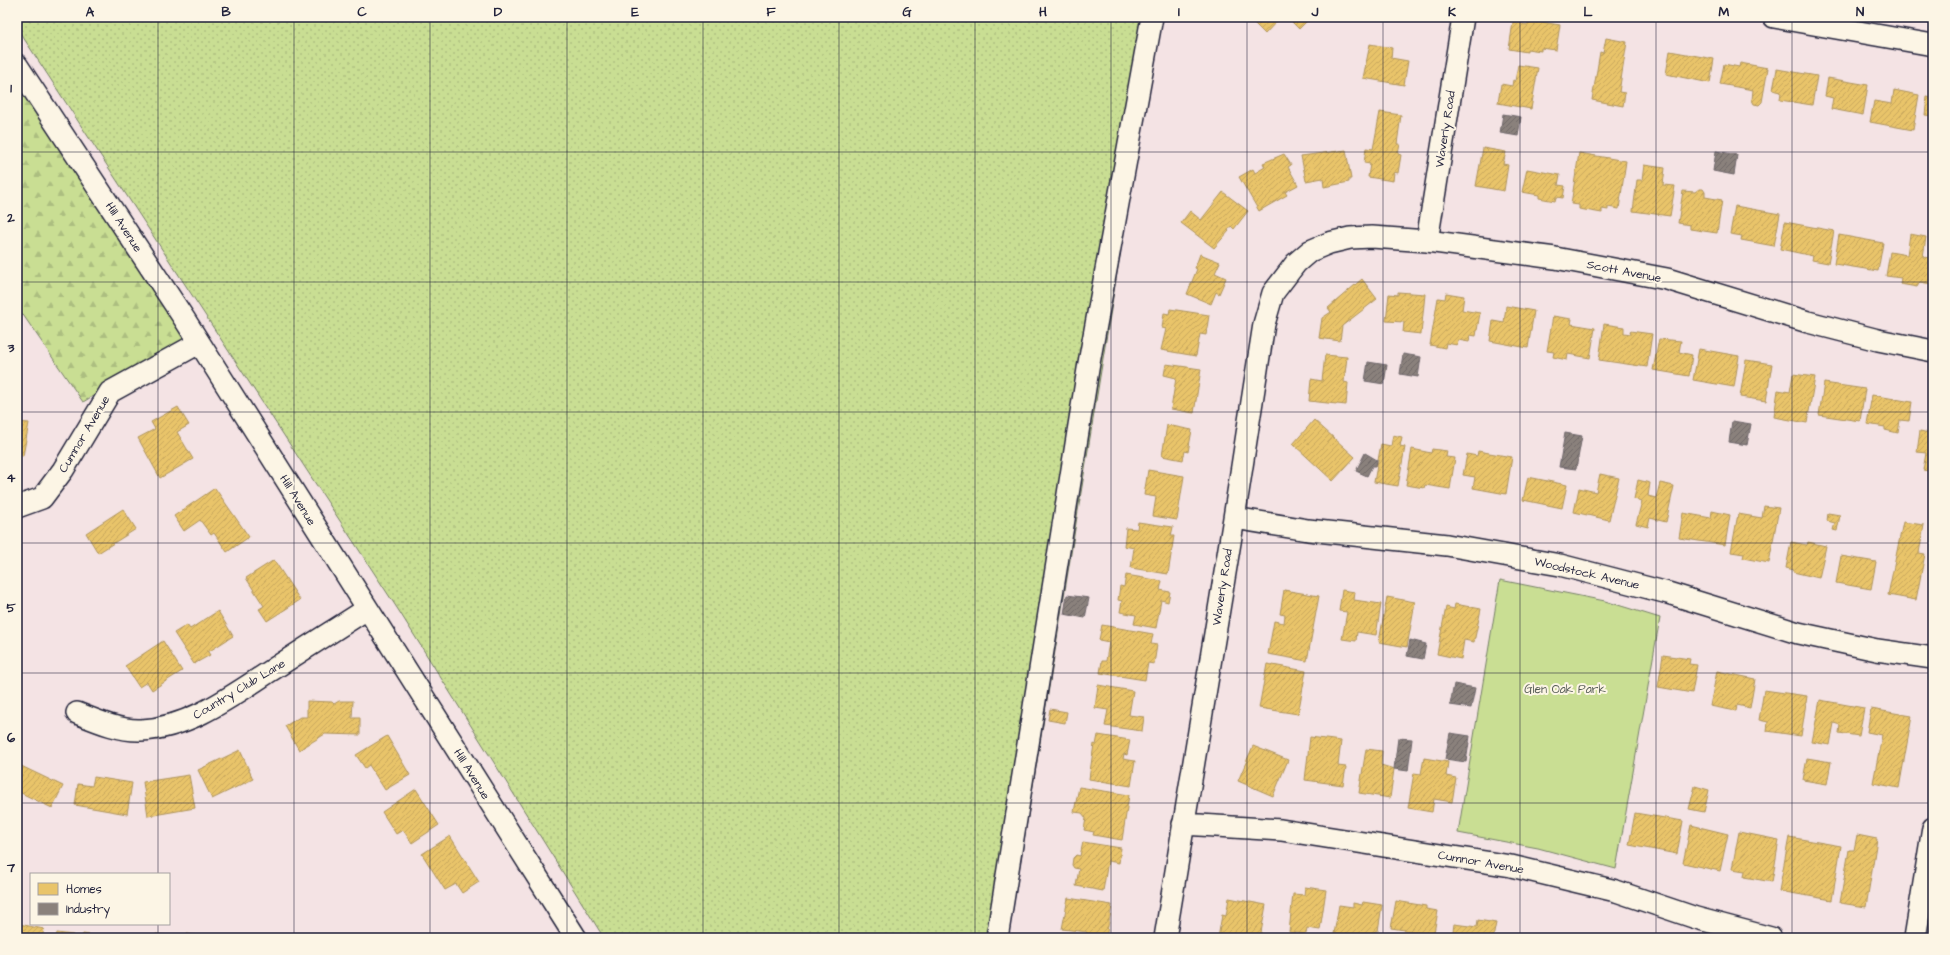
<svg xmlns="http://www.w3.org/2000/svg" width="1950" height="955" viewBox="0 0 1950 955" font-family="'Architects Daughter',sans-serif">
<style>
.grass{fill:url(#grass-dots);stroke:#768067}
.forest{fill:url(#forest-firs);stroke:#768067}
.green{fill:#c9de93;stroke:#768067}
.homes{fill:url(#homes-hatch);stroke:#ad935c}
.industry{fill:url(#industry-hatch);stroke:#6b6468}
.lines{fill:none;stroke-linecap:round;stroke-linejoin:round}
.minor-casing{stroke:#22223b;stroke-width:24}
.minor{stroke:#fcf5e5;stroke-width:21}
.grid{fill:none;stroke:#22223b;stroke-width:1;stroke-opacity:0.55}
.labels{text-anchor:middle;stroke-width:4;stroke-linejoin:round;paint-order:stroke}
.street-label{font-size:12px;fill:#22223b;stroke:#fcf5e5}
.park-label{font-size:12px;fill:#545a55;stroke:#fcf5e5}
.neatline{fill:none;stroke:#22223b;stroke-width:1.5}
.grid-label{font-size:13px;text-anchor:middle;font-weight:bold;fill:#22223b}
</style>
<defs>
<pattern id="grass-dots" width="8" height="8" patternUnits="userSpaceOnUse"><rect width="8" height="8" fill="#c9de93"/><path d="M2 2h.1M6 6h.1" fill="none" stroke="#acbe80" stroke-width="1.8" stroke-linecap="round"/></pattern>
<pattern id="forest-firs" width="22" height="20" patternUnits="userSpaceOnUse"><rect width="22" height="20" fill="#c9de93"/><path d="M5 1l3.5 6h-7zM16 11l3.5 6h-7z" fill="#acbe80"/></pattern>
<pattern id="homes-hatch" width="6" height="6" patternUnits="userSpaceOnUse"><rect width="6" height="6" fill="#e9c46a"/><path d="M-1 1l2-2M0 6l6-6M5 7l2-2" fill="none" stroke="#c8a85d"/></pattern>
<pattern id="industry-hatch" width="6" height="6" patternUnits="userSpaceOnUse"><rect width="6" height="6" fill="#8a817c"/><path d="M-1 1l2-2M0 6l6-6M5 7l2-2" fill="none" stroke="#706967"/></pattern>
</defs>
<rect width="100%" height="100%" fill="#f4e3e4"/>
<filter id="ink" filterUnits="userSpaceOnUse"><feTurbulence type="fractalNoise" baseFrequency=".025" numOctaves="2"/><feDisplacementMap in="SourceGraphic" scale="8" xChannelSelector="R" yChannelSelector="G"/><feConvolveMatrix kernelMatrix="1 2 1 2 8 2 1 2 1" color-interpolation-filters="sRGB"/></filter>
<g filter="url(#ink)">
<path class="grass" d="M17,17h1142l-151,921h-404l-205,-327 -382,-583z"/>
<path class="forest" d="M17,75l170,265 -104,62 -66,-96z"/>
<path class="green" d="M1500,580l105,21 55,17 -44,251 -78,-21 -80,-15z"/>
<path class="homes" d="M1258,17h15l4,4 -12,13 -12,-12z
M1287,17h24l-12,12z
M1529,20l31,5 -4,25 -15,-2v3l-14,-2v3l-18,-3 4,-27 15,3z
M1606,38l21,4 -8,50 6,1 -2,13 -31,-6 8,-48 3,1z
M1370,44l22,4 -1,10 17,3 -4,24 -41,-7z
M1670,51l44,8 -4,24 -44,-9z
M1740,63l28,5 -6,34 -3,3 -5,-1 -2,-4 1,-10 -33,-6 4,-20 15,3z
M1518,65l20,3 -7,41 -33,-6 3,-19 11,2 1,-6 2,1z
M1777,69l40,7 -5,29 -32,-5 1,-8 -8,-2z
M1828,78l40,7 -5,30 -32,-6 2,-11 -8,-2z
M1894,90l25,5 -6,35 -43,-8 4,-21 18,3z
M1927,97l6,1v18l-8,-1z
M1380,112l21,3 -4,29h3l-2,10 3,1 -3,18 -4,-1 -1,9 -25,-4 2,-13 -6,-1 2,-15 7,1z
M1483,148l23,4 -3,12 5,1 -4,26 -28,-5z
M1346,150l5,29h-2v3l-25,5 -1,-9 -17,3 -5,-25z
M1579,153l47,8 -7,48 -11,-2v3l-6,-1v4l-23,-4v-4l-8,-1z
M1284,154l7,11 -3,2 10,18 -13,7 2,3 -28,16 -20,-34 14,-8 2,4 10,-6 -2,-4z
M1644,165l21,3 -2,17 12,1 -5,30 -37,-5 4,-31h5z
M1527,169l33,6 -2,10 7,1 -2,12 -7,-1 -1,4 -16,-3v-3l-17,-3z
M1699,189h4l2,3v5l17,3 -5,33 -27,-4v-4l-12,-2 5,-32 12,1z
M1223,192l25,19 -14,18 -3,-3 -3,4 1,1 -15,17 -33,-25 9,-12 11,9z
M1735,206l45,8 -6,32 -33,-6 1,-4 -12,-2z
M1785,222l49,9 -6,32 -16,-3 1,-4 -33,-7z
M1910,234l16,3 -3,20 10,1 -2,26 -11,-2 -3,5 -17,-3 1,-6 -15,-2 4,-24 17,3z
M1839,235l44,8 -5,28 -44,-7z
M1200,254l20,8 -5,11 11,5 -7,16 -3,-2 -5,12 -24,-10 10,-25 -2,-1z
M1362,279l15,20 -35,27 -2,15 -21,-3 3,-20 9,-6 -3,-4z
M1398,292l27,2 -4,40 -18,-2 1,-10 -18,-1 3,-27 9,1z
M1446,293l18,3 -2,14 18,3 -4,23 -6,-1 -1,7 -11,-2 -1,5 -11,-2 -1,5 -15,-3 8,-47 7,1z
M1506,306l28,5 -6,37 -38,-7 3,-20 11,2z
M1170,309l39,6 -3,20 -6,-1 -4,22 -35,-6 5,-21 -4,-1 2,-15 5,1z
M1553,316l19,3 -1,5 24,4 -5,30 -22,-4 -1,6 -14,-3 1,-5 -7,-1z
M1604,324l20,3v6l7,1 -1,-3 22,3 -5,33 -48,-7z
M1659,339l22,2 -2,11 13,3 -3,21 -36,-6z
M1699,349l40,7 -5,31 -41,-7z
M1325,355l22,2 -3,25 4,1 -2,22 -37,-4 2,-22 11,2z
M1746,360l26,4 -6,37 -26,-4z
M1166,364l35,5 -7,44 -23,-4 5,-31 -12,-3z
M1793,374l22,3 -8,46 -33,-6 4,-27 12,2z
M1824,383l41,6 -5,32 -41,-6z
M1872,395l40,7 -3,19 -9,-1 -2,13 -13,-3v-3l-18,-3z
M178,407l11,18 -12,7 16,27 -33,19 -22,-40 17,-9 -4,-7z
M1933,409v63l-10,-2 3,-17 -9,-1 3,-21 9,2z
M1314,420l41,37 -22,24 -40,-37z
M17,422l12,1 -6,33 -6,-1z
M1167,425l25,5 -4,22 -3,-1 -2,9 -21,-4z
M1393,435l9,2 -2,9 5,1 -7,39 -24,-4 7,-38 10,2z
M1412,449l19,4 1,-4 15,2 -1,6 9,1 -5,31 -25,-4 -1,3 -18,-3z
M1478,451l34,6 -6,37 -33,-6 2,-11 -12,-2 4,-21 10,2z
M1148,470l36,6 -7,44 -24,-4 3,-19 -12,-2z
M1600,474l19,4 -10,42 -35,-8 5,-24 17,4z
M1528,477l39,8 -5,23 -39,-8z
M1638,480l12,3 -2,13 8,2 4,-15 14,3 -8,36 -16,-4 -2,9 -12,-3 6,-23 -8,-2z
M215,488l34,49 -22,15 -13,-19 -3,2 -11,-15 -16,11 -10,-15z
M1764,506l15,2 -10,55 -26,-5 1,-4 -13,-2 7,-38 24,4z
M123,509l13,20 -38,24 -12,-20z
M1712,511l18,4 -5,30 -46,-7 4,-25 28,5z
M1828,513l12,2 -3,16 -4,-1 2,-7 -8,-2z
M1138,522l35,5 -2,9h3l-6,38 -37,-6 3,-20 -10,-2 2,-18 11,1z
M1903,522l21,3 -5,28 6,1 -9,46 -28,-5z
M1791,542l16,3 1,-3 18,4 -7,32 -26,-6 1,-2 -8,-2z
M1841,556l35,6 -5,27 -35,-6z
M274,560l26,40 -33,21 -8,-12 5,-3 -18,-28z
M1126,575l36,6 -2,9 10,2 -2,10 -7,-2 -5,28 -22,-4 2,-9 -16,-3 2,-11 -4,-1 2,-14 4,1z
M1284,590l35,6 -12,65 -39,-7 6,-33 10,2 1,-8 -5,-1z
M1342,590l13,2 -1,8 27,4 -5,31 -19,-3 -1,9 -14,-2 5,-27 -8,-1z
M1387,597l28,5 -8,45 -28,-5z
M1455,604l26,5 -7,33 -10,-2 -3,19 -24,-5 9,-47 8,2z
M218,611l15,25 -25,16 2,3 -16,9 -20,-31 13,-8 3,4z
M1102,625l51,9 -2,10 6,1 -3,19 -6,-1 -3,17 -45,-7 2,-12h4l3,-19 -10,-2z
M163,641l19,30 -30,19 -5,-8 -8,5 -14,-21z
M1663,655l27,4 -1,5 8,1 -5,28 -34,-6z
M1267,664l39,7 -8,43 -39,-6z
M1717,671l38,8 -5,29 -13,-3 -1,6 -26,-5z
M1098,685l35,6 -4,24 15,2 -2,14 -37,-5 3,-16 -13,-2z
M1764,690l43,6 -6,40 -34,-5 1,-9 -9,-2z
M1820,700l44,8 -5,28 -20,-3 1,-8 -6,-2 -4,22 -18,-3z
M307,701l25,1 2,2 5,-3h14l-1,17h8v17l-35,-1 -26,16 -14,-24 15,-9h7z
M1050,709l17,3 -2,11 -17,-3z
M1871,709l41,7 -13,72 -26,-5 9,-48 -15,-3z
M1098,735l32,5 -3,15 -3,-1 -1,5 12,2 -4,25 -42,-7 5,-35 2,1z
M387,736l23,39 -25,15 -16,-25 -4,3 -9,-13z
M1310,737l31,4 -3,25 8,1 -3,18 -38,-5z
M1253,746l35,14 -15,36 -35,-15z
M1366,749l16,2 -1,14 13,4 -4,29 -31,-5z
M240,750l13,29 -41,20 -14,-29z
M1424,758l24,4 -2,14 10,2 -4,24 -18,-3 -2,13 -24,-4 6,-35 7,1z
M1807,758l24,4 -4,22 -24,-4z
M17,764l46,22 -11,22 -35,-17z
M189,775l6,33 -47,8 -5,-34z
M94,777l38,6 -5,31 -52,-9 3,-21 14,2z
M1695,786l14,4 -5,22 -15,-3z
M1079,787l50,8 -7,45 -29,-5 1,-3 -10,-2 2,-12 -4,-5 -8,-1z
M416,789l23,36 -27,18 -9,-13 -7,4 -14,-22z
M1635,813l48,8 -6,33 -48,-9z
M1691,825l37,9 -8,37 -37,-8z
M1739,832l40,8 -7,42 -28,-5 1,-6 -13,-2z
M1857,835l20,4 -11,68 -26,-4 9,-53h5z
M450,836l29,46 -17,11 -6,-9 -11,6 -23,-36z
M1789,837l52,9 -9,54 -53,-9z
M1083,842l38,6 -2,15 -11,-2 -5,30 -27,-5 3,-17 -5,-1 -2,-3 1,-7 3,-3 4,1z
M1305,887l21,3 -6,40 -13,-2 -1,6 -17,-2 4,-38 11,1z
M1068,898l44,7 -6,33h-20l1,-6 -25,-3z
M1229,898l37,7 -6,33h-42l4,-23 4,1z
M1396,901l30,5v3l12,2 -5,27h-16l1,-6 -27,-4z
M1363,902l19,3 -4,26h-3l-1,7h-33v-3l-7,-1 5,-29 14,2v-4l9,2z
M1478,920l18,3 -3,15h-41l2,-14 23,3z
M19,924l25,5 -2,9h-25z
M57,933l16,2v3h-17z
M83,934l26,4h-27z
M156,934l14,2v2h-14z
M187,934l24,4h-24z"/>
<path class="industry" d="M1503,114l18,3 -3,19 -18,-3z
M1716,151l21,4 -3,20 -21,-4z
M1403,354l18,3 -3,20 -18,-3z
M1368,362l19,3 -3,19 -19,-3z
M1732,421l19,3 -4,21 -18,-3z
M1565,433l17,3 -6,33 -17,-2z
M1365,453l12,7 -1,6h-4l-5,10 -11,-5z
M1067,595l22,3 -4,20 -21,-4z
M1410,640l16,4 -3,15 -16,-3z
M1454,684l21,4 -4,20 -21,-3z
M1450,733l20,3 -4,26 -21,-3z
M1398,738l14,1 -4,32 -14,-2z"/>
<g class="lines">
<g class="minor-casing">
<path id="minor" d="M1774,17l159,28
M17,65l168,255 391,618
M1427,241l36,-224
M17,507l25,-9 21,-28 47,-78 89,-49
M1234,518l74,12 139,15 113,20 108,28 130,40 79,17 56,8
M77,713c20,8 43,18 64,17 49,-2 92,-35 131,-60 32,-21 64,-41 95,-61
M1183,824l98,6 230,36 105,25 80,27 75,20
M997,938l92,-575 63,-346
M1165,938l69,-420 30,-194 9,-31 23,-30 14,-12 19,-8 21,-5 22,-1 55,4 128,17 112,21 141,43 70,18 55,11
M1915,938l18,-110"/>
</g>
<use href="#minor" class="minor"/>
</g>
</g>
<path class="grid" d="M158,17v857M294,17v921M430,17v921M567,17v921M703,17v921M839,17v921M975,17v921M1111,17v921M1247,17v921M1383,17v921M1520,17v921M1656,17v921M1792,17v921M17,152h1916M17,282h1916M17,412h1916M17,543h1916M17,673h1916M17,803h1916M158,924v14"/>
<g class="labels">
<g class="street-label">
<text transform="translate(1445 129) rotate(-81)" y="4">Waverly Road</text>
<text transform="translate(124 227) rotate(57)" y="4">Hill Avenue</text>
<text transform="translate(1624 271) rotate(11)" y="4">Scott Avenue</text>
<text transform="translate(84 434) rotate(-59)" y="4">Cumnor Avenue</text>
<text transform="translate(298 500) rotate(58)" y="4">Hill Avenue</text>
<text transform="translate(1587 573) rotate(13)" y="4">Woodstock Avenue</text>
<text transform="translate(1222 587) rotate(-81)" y="4">Waverly Road</text>
<text transform="translate(239 689) rotate(-31)" y="4">Country Club Lane</text>
<text transform="translate(472 774) rotate(58)" y="4">Hill Avenue</text>
<text transform="translate(1481 862) rotate(10)" y="4">Cumnor Avenue</text>
</g>
<g class="park-label">
<text x="1565" y="693">Glen Oak Park</text>
</g>
</g>
<rect width="1950" height="955" fill="none" stroke="#fcf5e5" stroke-width="44"/>
<rect x="30" y="873" width="140" height="52" fill="#fcf5e5" stroke="#a5a1a1"/>
<rect x="38" y="883" width="20" height="12" fill="#e9c46a" stroke="#a5a1a1"/>
<text x="66" y="893" font-size="12" fill="#22223b">Homes</text>
<rect x="38" y="903" width="20" height="12" fill="#8a817c" stroke="#a5a1a1"/>
<text x="66" y="913" font-size="12" fill="#22223b">Industry</text>
<rect x="22" y="22" width="1906" height="911" class="neatline"/>
<g class="grid-label">
<text x="90" y="16">A</text>
<text x="226" y="16">B</text>
<text x="362" y="16">C</text>
<text x="498" y="16">D</text>
<text x="635" y="16">E</text>
<text x="771" y="16">F</text>
<text x="907" y="16">G</text>
<text x="1043" y="16">H</text>
<text x="1179" y="16">I</text>
<text x="1315" y="16">J</text>
<text x="1452" y="16">K</text>
<text x="1588" y="16">L</text>
<text x="1724" y="16">M</text>
<text x="1860" y="16">N</text>
<text x="11" y="92">1</text>
<text x="11" y="222">2</text>
<text x="11" y="352">3</text>
<text x="11" y="482">4</text>
<text x="11" y="612">5</text>
<text x="11" y="742">6</text>
<text x="11" y="872">7</text>
</g>
</svg>
